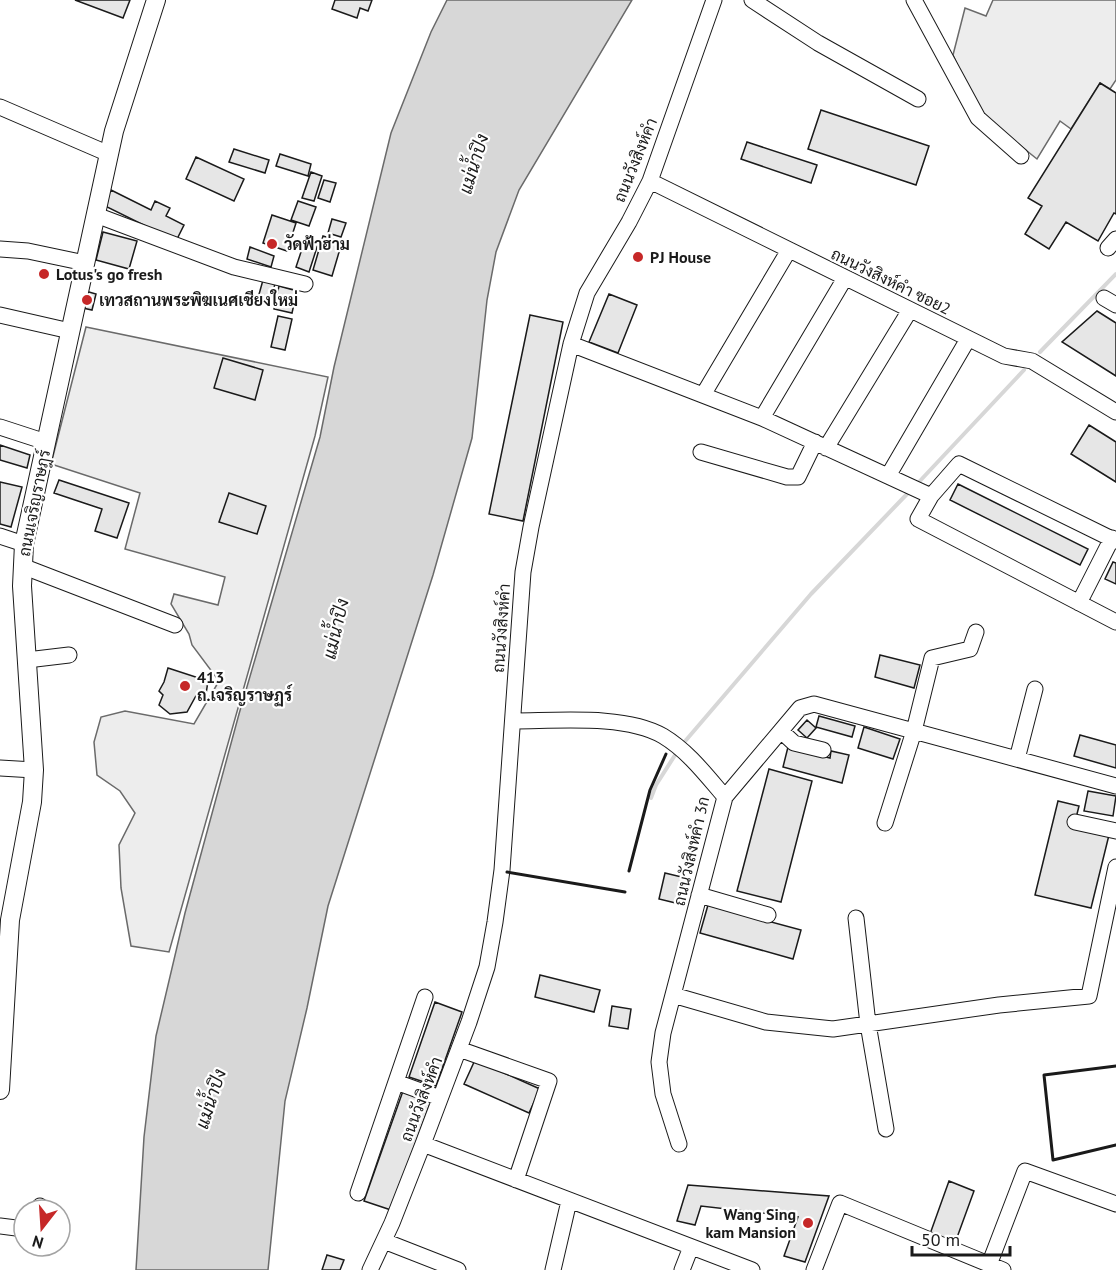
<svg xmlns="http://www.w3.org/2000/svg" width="1116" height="1270" viewBox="0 0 1116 1270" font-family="'PT Sans',Sarabun,sans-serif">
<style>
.built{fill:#ededed;stroke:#6a6a6a;stroke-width:1.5}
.water{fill:#d7d7d7;stroke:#6a6a6a;stroke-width:1.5}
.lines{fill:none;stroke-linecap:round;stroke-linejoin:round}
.stream{stroke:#d7d7d7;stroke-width:4}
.building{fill:#e6e6e6;stroke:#1a1a1a;stroke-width:1.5}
.minor-casing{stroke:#1a1a1a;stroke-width:17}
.major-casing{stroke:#1a1a1a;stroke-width:20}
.minor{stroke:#fff;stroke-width:15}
.major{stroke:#fff;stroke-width:18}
.wall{stroke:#1a1a1a;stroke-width:3}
.poi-dot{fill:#c62828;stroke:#fff;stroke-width:2}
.labels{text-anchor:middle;stroke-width:4.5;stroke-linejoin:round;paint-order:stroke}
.street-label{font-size:16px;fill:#1a1a1a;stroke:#fff}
.poi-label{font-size:16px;font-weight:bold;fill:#1a1a1a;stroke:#fff;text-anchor:start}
.water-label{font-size:18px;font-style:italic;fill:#1a1a1a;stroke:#fff}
</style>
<rect width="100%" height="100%" fill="#fff"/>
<path class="built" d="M993,0h123v80l-6,9 -10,-6 -29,46 -11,-8 -23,38 -59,-47 -25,-57 12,-47 21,8z
M86,327l242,50 -13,59 -146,516 -38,-6 -10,-58 -2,-43 16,-32 -15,-22 -23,-16 -3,-33 7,-25 24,-6 69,13 25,-43 -27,-36 -3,-11 -18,-30 3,-10 44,11 7,-28 -100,-28 15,-56 -89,-29z"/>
<path class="water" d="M447,0h185l-113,190 -23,62 -9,48 -15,138 -39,137 -105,331 -21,102 -22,93 -17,169h-132l8,-133 12,-101 29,-123 54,-199 81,-277 14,-70 57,-234 40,-101z"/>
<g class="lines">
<path class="stream" d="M1040,352l76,-78
M918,483l106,-113
M681,746l130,-152 97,-101
M651,798l5,-13 21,-33"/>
</g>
<path class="building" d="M75,0h55l-7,18z
M335,0h37l-4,11 -8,-3 -3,10 -25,-9z
M1100,83l16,10v121l-2,-1 -16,28 -32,-19 -17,27 -24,-15 17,-28 -14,-8z
M821,110l108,36 -13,39 -108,-36z
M747,142l70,23 -6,18 -70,-24z
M234,149l35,11 -4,13 -36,-11z
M280,154l31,10 -3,12 -32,-10z
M196,157l48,22 -10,22 -48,-22z
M311,172l11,4 -8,25 -12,-3z
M324,180l12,3 -6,19 -12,-4z
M111,190l40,20 4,-9 15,7 -4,8 18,9 -8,16 -73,-36z
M298,201l18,6 -7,19 -18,-6z
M272,215l24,8 -9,28 -24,-8z
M332,219l14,4 -5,14 -13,-4z
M103,232l34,9 -8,28 -33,-9z
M323,236l19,6 -10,34 -19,-6z
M306,237l13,4 -10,31 -13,-5z
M250,247l24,9 -3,11 -24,-8z
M263,280l12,4 -5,17 -12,-3z
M279,286l18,5 -5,22 -18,-4z
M82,290l14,4 -4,16 -14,-3z
M609,294l28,11 -19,48 -29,-11z
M1097,311l19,12v53l-54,-34z
M530,315l33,7 -40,199 -34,-7z
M278,316l14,3 -7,31 -14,-3z
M223,358l40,12 -8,30 -41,-12z
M1089,425l27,17v40l-45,-28z
M0,445l30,10 -3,13 -27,-8z
M59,480l70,23 -12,35 -22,-7 7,-22 -48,-16z
M0,482l22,5 -11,40 -11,-3z
M958,484l130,65 -8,16 -130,-65z
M229,493l37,13 -9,28 -38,-12z
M1113,562l3,1v21l-11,-5z
M880,655l40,10 -6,23 -39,-11z
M168,668l40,13 -2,13h-9l-10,18 -17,2 -11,-9 4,-10 -4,-4 5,-9z
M819,716l36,10 -3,11 -36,-10z
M807,720l9,8 -9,10 -9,-8z
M864,727l36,12 -7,20 -35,-11z
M1080,735l36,10v23l-42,-12z
M788,747l42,11 1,-7 18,4 -7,28 -59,-16z
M769,769l43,12 -31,121 -44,-11z
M1088,791l28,5 -3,20 -29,-5z
M1058,801l21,5 -5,20 35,9 -18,73 -56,-13z
M665,873l25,6 -6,26 -25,-6z
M708,905l93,25 -8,29 -93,-26z
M540,975l60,15 -6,22 -59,-15z
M435,1002l27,10 -26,74 -27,-9z
M612,1006l19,3 -3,20 -19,-3z
M475,1060l65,29 -11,24 -65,-29z
M403,1091l28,10 -40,109 -27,-9z
M949,1181l25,10 -19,52 -25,-9z
M688,1185l141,11 -24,66 -21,-6 14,-39 -97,-11 -6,19 -18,-4z
M327,1255l17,5 -4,10h-18z"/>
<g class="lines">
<g class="minor-casing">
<path id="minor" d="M752,0l66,43 100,56
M914,0l64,118 43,38
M0,107l109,47
M650,181l354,175 28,5 84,51
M96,215l138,52 71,17
M1108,248l8,-9
M0,249l28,2 57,12
M1104,298l12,7
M0,315l70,16
M571,344l191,74 169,78
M703,395l86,-145
M762,418l83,-140
M0,427l46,15
M826,448l84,-138
M701,452l86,25h11l17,-35
M888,476l80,-137
M0,536l24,8
M1116,541l-157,-77 -28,32 -13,23 198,103
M22,566l153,59
M1079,603l33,-65
M27,660l42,-5
M513,721c43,0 112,-7 150,15 25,15 43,39 62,61l-62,236 -4,29 4,32 16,50
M781,731l13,12 29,7
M1017,759l18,-70
M0,768l34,2
M725,797l75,-89 14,-4 302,82
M1075,822l41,9
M885,823l29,-92 18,-73 38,-9 6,-17
M699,895l69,20
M856,918l12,106 18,105
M673,995l93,27 67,7 166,-24 90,-9 27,-129
M459,1049l90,32 -33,99
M396,1082l44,16
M423,1144l329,126
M358,1193l67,-196
M39,1210l1,-4
M0,1226l24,3
M384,1241l74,29
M989,1265l36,-94 91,33
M370,1270l22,-47 31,-79 46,-122 18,-55 8,-45 7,-52 21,-298 8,-45 40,-183 16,-51 42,-71 21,-41 64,-181
M553,1270l16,-69
M682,1270l9,-23
M814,1270l26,-67 163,67"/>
</g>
<g class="major-casing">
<path id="major" d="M0,1090l10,-170 22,-118 2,-32 -12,-184 2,-42 90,-413 42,-131"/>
</g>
<use href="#minor" class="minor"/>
<use href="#major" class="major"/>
<path class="wall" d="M629,871l21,-81 16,-36
M507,872l118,20
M1116,1066l-72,9 9,85 63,-15"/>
</g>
<g class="poi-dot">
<circle cx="272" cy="244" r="6"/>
<circle cx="638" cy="257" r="6"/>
<circle cx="44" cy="274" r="6"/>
<circle cx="87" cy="300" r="6"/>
<circle cx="185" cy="686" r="6"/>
<circle cx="808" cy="1223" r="6"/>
</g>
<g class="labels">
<g class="street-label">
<text transform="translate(635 160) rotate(-68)" y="6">ถนนวังสิงห์คำ</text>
<text transform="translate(891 281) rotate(26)" y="6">ถนนวังสิงห์คำ ซอย2</text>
<text transform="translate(34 503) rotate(-79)" y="6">ถนนเจริญราษฎร์</text>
<text transform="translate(501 628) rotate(-86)" y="6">ถนนวังสิงห์คำ</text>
<text transform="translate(691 851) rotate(-77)" y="6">ถนนวังสิงห์คำ 3ก</text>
<text transform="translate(421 1099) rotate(-69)" y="6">ถนนวังสิงห์คำ</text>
</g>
<g class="poi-label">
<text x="284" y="250">วัดฟ้าฮ่าม</text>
<text x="650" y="263">PJ House</text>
<text x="56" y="280">Lotus's go fresh</text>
<text x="99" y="306">เทวสถานพระพิฆเนศเชียงใหม่</text>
<text x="197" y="683">413<tspan x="197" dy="18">ถ.เจริญราษฏร์</tspan></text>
<text x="796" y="1220" text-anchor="end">Wang Sing<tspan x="796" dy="18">kam Mansion</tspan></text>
</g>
<g class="water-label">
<text transform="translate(474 164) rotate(-73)" y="6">แม่น้ำปิง</text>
<text transform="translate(336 629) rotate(-77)" y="6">แม่น้ำปิง</text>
<text transform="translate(211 1099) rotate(-72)" y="6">แม่น้ำปิง</text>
</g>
</g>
<g transform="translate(42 1228) rotate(197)"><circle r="28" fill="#ffffff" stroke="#a3a3a3" stroke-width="1.5"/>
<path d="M0-4.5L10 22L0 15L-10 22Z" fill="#c62828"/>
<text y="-9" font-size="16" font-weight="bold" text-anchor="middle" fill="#1a1a1a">N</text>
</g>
<path d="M912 1246v9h98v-9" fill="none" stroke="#1a1a1a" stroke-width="3"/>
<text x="921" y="1246" font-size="18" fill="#1a1a1a" stroke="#ffffff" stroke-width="4.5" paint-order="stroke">50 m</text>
</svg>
